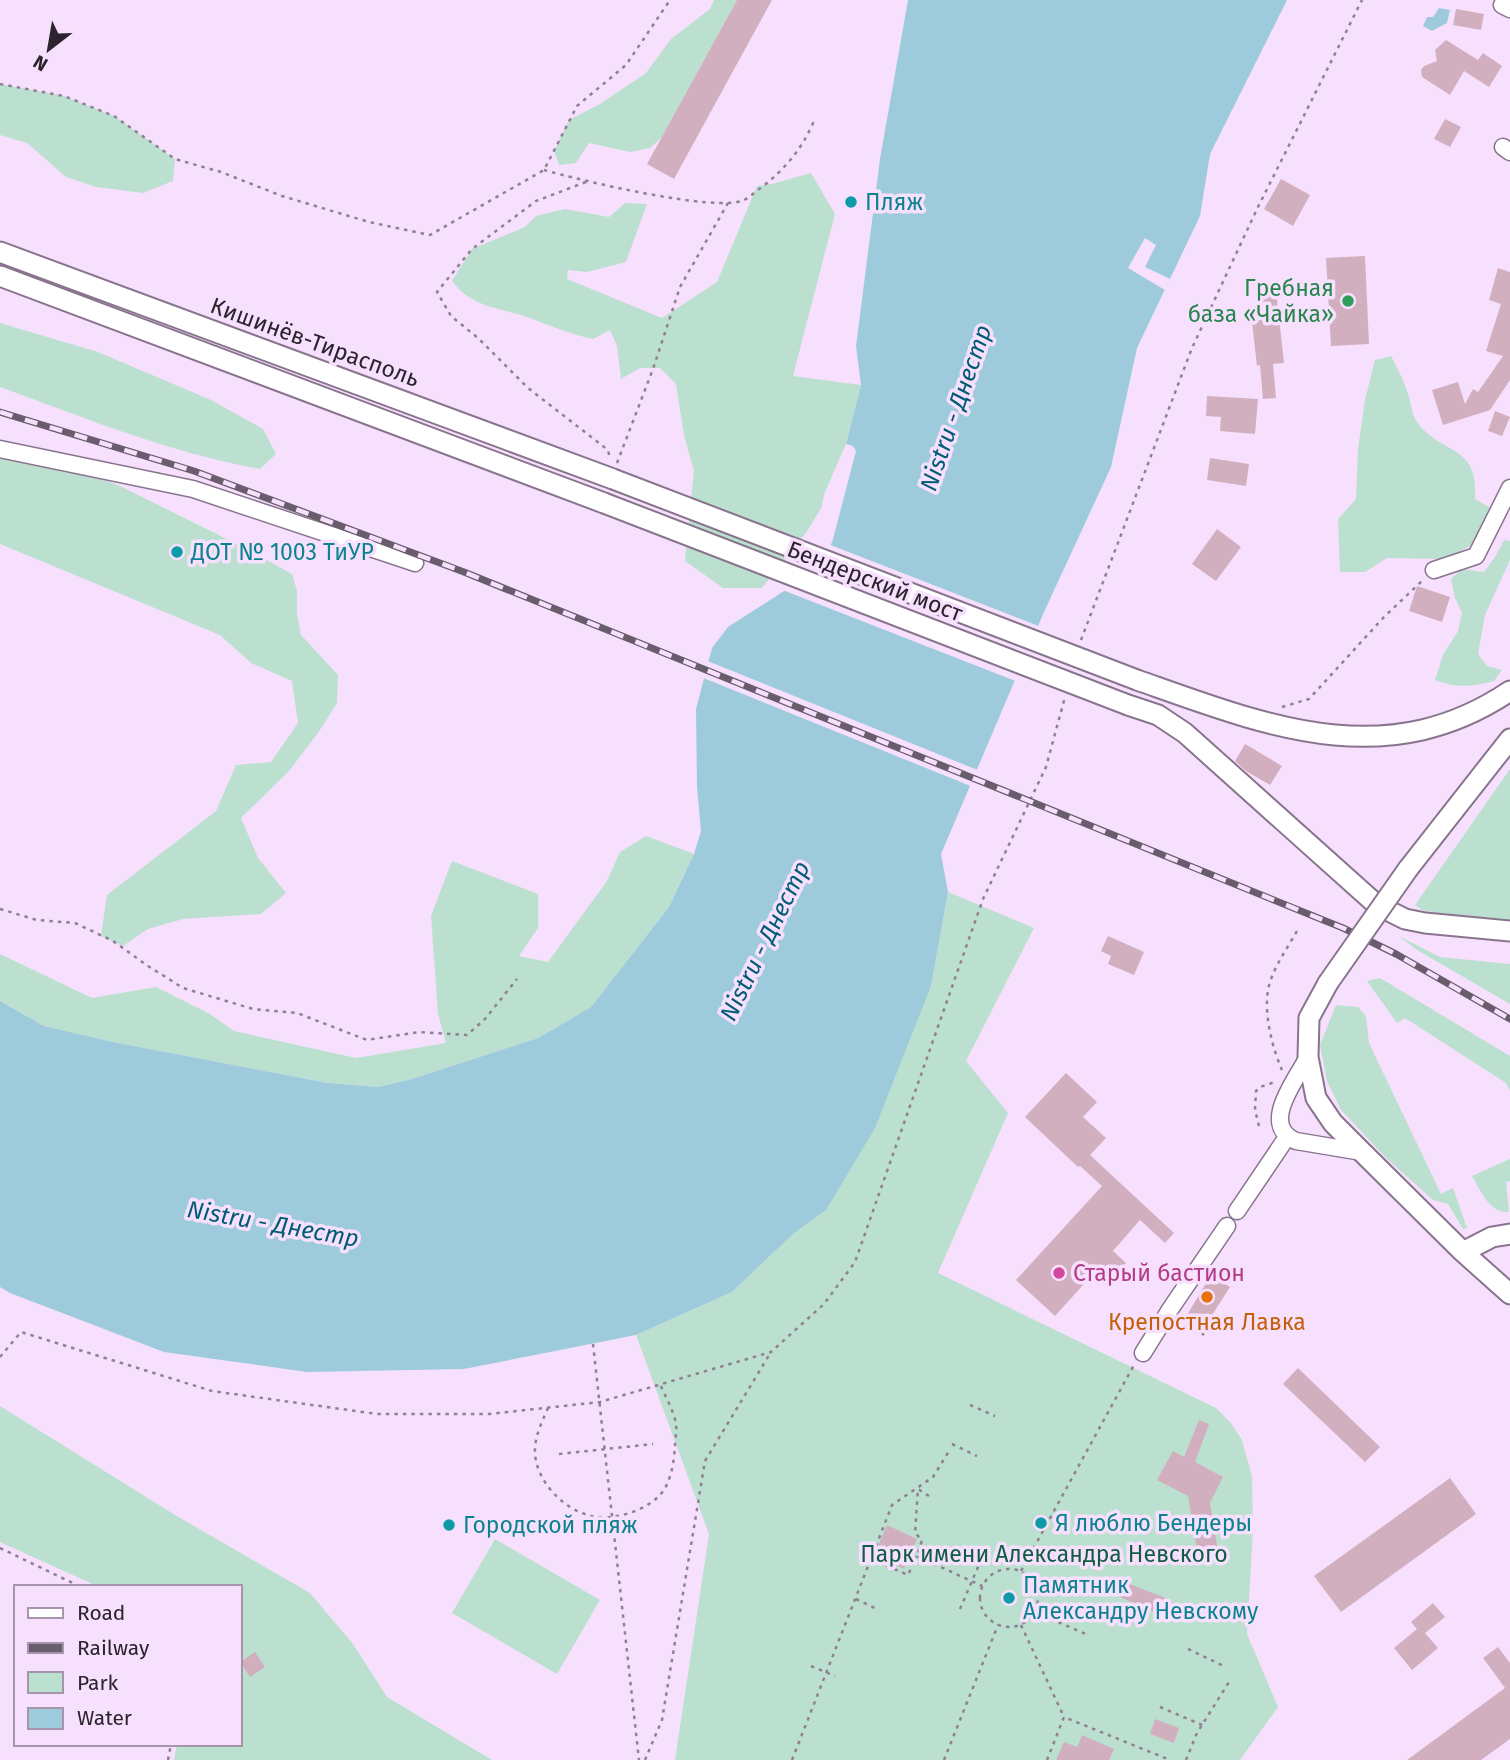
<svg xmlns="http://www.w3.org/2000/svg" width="1510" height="1760" viewBox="0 0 1510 1760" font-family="'Fira Sans',sans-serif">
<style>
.green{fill:#bce0cf}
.water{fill:#9ecbdc}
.pier{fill:#f7e0fd}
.building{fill:#d2afbf}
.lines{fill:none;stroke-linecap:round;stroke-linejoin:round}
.minor-casing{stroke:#89748e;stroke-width:19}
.major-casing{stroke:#89748e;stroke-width:23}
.path{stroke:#908094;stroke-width:2.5;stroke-dasharray:3.5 5;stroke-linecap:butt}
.minor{stroke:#fff;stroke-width:16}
.major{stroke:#fff;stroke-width:19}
.rail-casing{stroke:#695c6c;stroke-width:7}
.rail{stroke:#f7e0fd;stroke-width:4.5;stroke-dasharray:13;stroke-linecap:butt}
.major-bridge-casing{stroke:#89748e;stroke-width:23;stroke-linecap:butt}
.major-bridge{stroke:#fff;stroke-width:19}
.culture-dot{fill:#0f9aa8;stroke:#f7e0fd;stroke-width:2.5}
.leisure-dot{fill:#2e9e5b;stroke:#f7e0fd;stroke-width:2.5}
.hotel-dot{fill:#d1479c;stroke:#f7e0fd;stroke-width:2.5}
.food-dot{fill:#e8710a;stroke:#f7e0fd;stroke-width:2.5}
.labels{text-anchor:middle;stroke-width:7;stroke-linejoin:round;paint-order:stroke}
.culture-label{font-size:23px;fill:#0d838f;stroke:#f7e0fd;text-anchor:start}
.leisure-label{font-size:23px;fill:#27864d;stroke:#f7e0fd;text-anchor:end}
.street-label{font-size:23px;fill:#2b232d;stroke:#f7e0fd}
.hotel-label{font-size:23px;fill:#b23c85;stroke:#f7e0fd;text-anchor:start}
.food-label{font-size:23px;fill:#c56008;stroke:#f7e0fd}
.park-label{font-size:23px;fill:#115d43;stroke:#f7e0fd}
.water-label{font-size:24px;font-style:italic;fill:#005c74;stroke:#f7e0fd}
</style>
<rect width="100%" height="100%" fill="#f7e0fd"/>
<path class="green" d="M714,0h23l-75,137 -12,11 -20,4 -41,-9 -13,20 -17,2 -5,-14 15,-31 31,-16 46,-31 25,-34 39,-30z
M0,84l64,12 50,20 61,43 -2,22 -30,12 -47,-6 -30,-10 -39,-34 -27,-8z
M811,173l24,41 -42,162 68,9 -15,59 -21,48 -4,16 -13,22 -46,58h-39l-38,-27 9,-90 -10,-36 -8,-51 -16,-16h-20l-19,11 -4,-33 -7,-16 -17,9c-23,-5 -42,-13 -63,-21 -30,-11 -57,-9 -78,-37l20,-32 53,-22 11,-11 29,-7 44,8 16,-14 22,1 -21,58 -39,10 -19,-2 -1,9 95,39 55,-36 40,-96 15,-2z
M0,323l98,29 113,48 52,29 13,25 -16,15c-90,-16 -175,-51 -260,-82z
M1391,356c6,11 12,23 16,35 4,9 4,23 10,31 25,34 62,21 58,77l21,12 -10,19 -16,16 -26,13 -57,-1 -22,14h-25l-2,-53 18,-20 2,-50 7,-49 10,-40z
M0,441l120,45 123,61 49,27 5,17v24l4,20 37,40 -1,28 -19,30 -29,38 -48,47 17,40 28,35 -25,21 -78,5 -35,10 -25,17 -22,-10 6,-41 109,-84 20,-46 35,-3 27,-39 -6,-42 -41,-18 -31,-28 -220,-91z
M1504,540l6,1v19l-25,55 -7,39 9,12 15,4 -8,11c-22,6 -37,7 -59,-1l8,-25 15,-24 4,-18 -7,-15 -4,-19 11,-10 22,3 11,-15z
M1510,769v152l-33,-2 -55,-9 -7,-5z
M646,836l48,18 -25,53 -78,100 -53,31 -126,41 -34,8 -50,-4 -215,-41 -69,-16 -44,-25v-47l92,44 64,-11 54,27 24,17 122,27 90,-15 -8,-29 -7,-98 21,-55 86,33v34l-19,28 29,6 59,-81 13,-29z
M948,892l86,36 -68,133 42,52 -70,160 278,135 15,15 11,17 10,37 1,53 -6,104 31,73 -38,53h-565l34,-226 -73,-199 96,-43 61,-58 33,-24 105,-224z
M1399,936l41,21 70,7v40l-93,-54z
M1380,978l130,78v35l-4,-8 -101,-65 -8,5 -30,-42z
M1336,1005l22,2 8,9 3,27 72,151 12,-6 14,40 -4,1 -15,-25 -15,-4 -49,-44 -43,-46 -14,-29 -7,-36z
M1510,1159v22l-4,1 3,30c-19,2 -28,-21 -37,-36z
M0,1406l175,109 135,78 43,51 34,53 105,63h-318l3,-16h63v-157h-141l-99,-45z
M495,1539l105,61 -43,74 -105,-61z"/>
<path class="water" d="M908,0h379l-77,154 -10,62 -63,132 -26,119 -67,145 -103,242 7,38 -17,94 -56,142 -49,82 -33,24 -61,58 -96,43 -172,34 -157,3 -143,-20 -154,-59 -10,-6v-286l44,25 69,16 215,41 50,4 34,-8 126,-41 53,-31 78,-100 25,-53 7,-23 -4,-44 -1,-78 16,-61 16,-21 56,-36 43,-36 6,-16 23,-88 -3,-5 -7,-2 15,-59 -5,-39 24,-187z
M1439,8l11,2 -3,13 -15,8 -9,-5 4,-9h6z"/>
<path class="pier" d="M1145,238l11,7 -11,22 25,12 -5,11 -37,-22z
M828,544l213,83 -23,55 -238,-93 44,-36z
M705,660l275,111 -7,16 -272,-110z"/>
<path class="building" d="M737,0h35l-98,179 -27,-15z
M1456,9l28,5 -3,16 -28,-5z
M1446,40l32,20 5,-7 19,13 -13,21 -25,-16 -14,24 -28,-18 -1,-7 3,-4 13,-5 -2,-11z
M1445,119l16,8 -11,20 -16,-8z
M1281,179l29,16 -17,31 -29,-17z
M1365,256l4,88 -38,2 -5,-88z
M1498,268l12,4v108l-20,30 -47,15 -11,-35 26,-8 7,22 8,-15 5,3 25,-36 -17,-5 15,-47 -12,-4z
M1275,282l9,81 -11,1 3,34 -13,1 -3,-34 -3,1 -6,-53 8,2 -4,-31z
M1207,396l51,3 -3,35 -35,-3 1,-14 -15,-1z
M1495,411l15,6 -8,19 -14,-5z
M1210,458l39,6 -3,22 -39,-6z
M1217,529l24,18 -25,34 -24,-17z
M1417,586l33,11 -8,25 -33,-11z
M1245,744l37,22 -12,19 -24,-14 -11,-10z
M1108,936l36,16 -10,23 -26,-11 3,-8 -10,-5z
M1066,1073l31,29 -14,15 23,21 -16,17 84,78 -9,10 -25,-23 -27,31 13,12 -21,22 -12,-11 -38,42 -39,-36 86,-94 -22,-20 -2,1 -53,-50z
M1211,1275l19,12 -25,39 -18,-11z
M1298,1368l82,79 -15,15 -82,-78z
M1199,1420l10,4 -14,38 28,15 -13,26 8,48 -20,4 -10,-59 -31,-16 16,-29 11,6z
M1450,1478l26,36 -135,98 -27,-36z
M887,1525l30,14 -13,30 -30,-14z
M1114,1578l54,21 -6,16 -54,-23z
M1433,1603l12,14 -20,16 13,15 -26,22 -18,-22 23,-19 -6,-7z
M1498,1647l12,16v76l-29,21h-74l98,-72 -22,-30z
M255,1652l10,15 -15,10 -10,-15z
M1155,1719l24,9 -5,15 -24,-9z
M1082,1735l32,14 -5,11h-53l8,-18 13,5z"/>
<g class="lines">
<g class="minor-casing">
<path id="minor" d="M1502,5l8,4
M1503,147l7,5
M0,449l193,40 222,74
M1434,570l42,-14 34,-68
M1308,1057c-12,23 -49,68 -12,84l66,11
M1237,1211l50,-74
M1143,1353l28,-45 56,-82"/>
</g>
<g class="major-casing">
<path id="major" d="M0,252l613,227
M0,276l604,227
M1137,680c128,45 248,95 373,11
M1128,705l30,10 27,18 192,172 28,14 20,4 85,8
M1408,869l102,-130
M1328,983l-19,35 -1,39 8,41 17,25 29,29 101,100 47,42
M1463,1252l29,-15 18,-3"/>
</g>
<path class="path" d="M0,84l64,12 50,20 61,43 46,13 61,24 87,26 61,13 114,-65 33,-64 49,-41 44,-65
M544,170c35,10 172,43 200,30 6,-3 12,-9 18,-13 23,-18 40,-38 52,-66
M586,182l-50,19 -64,48 -35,43 14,24 27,22 50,50 80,62 2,9
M617,463l36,-94 27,-82 48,-84
M1081,640l111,-292 65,-139 105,-209
M1282,707l27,-8 75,-82 39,-37
M0,909l37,11 38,3 38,18 35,25 35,22 70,21 44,4 70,27 52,-8 48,3 18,-16 32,-40
M1282,1070c-10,-23 -18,-55 -14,-80 4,-21 19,-41 29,-59
M1259,1126l-4,-16 1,-19 4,-4 15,-5
M1182,1317l22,18
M593,1344l46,416
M0,1357l21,-25 191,59 165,23h112l111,-12 171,-50 53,-48 31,-42 128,-363 63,-132 19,-70
M970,1405l25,11
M548,1408c-6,14 -14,29 -13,46 2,27 27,54 53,61 22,7 55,-3 71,-19 12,-12 15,-34 16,-50 0,-7 2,-15 1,-22 -2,-13 -11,-28 -16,-40
M952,1444l25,12
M559,1454l94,-10
M929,1496l-11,-7 -3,44 7,7 -5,16 65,30
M0,1548l81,39
M871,1559l37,16 9,-19
M980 1598a29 29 0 1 1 58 0a29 29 0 1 1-58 0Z
M1021,1571l113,-206
M856,1599l21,10
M960,1609l24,-56
M1035,1612l53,23
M1021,1625l43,92
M1188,1649l36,17
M811,1666l24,10
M1160,1707l42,18
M168,1760l3,-16
M645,1760l17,-40 43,-259 66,-109
M792,1760l100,-255 41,-28 16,-26
M944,1760l54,-135
M1047,1760l17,-43 106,43
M1186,1760l11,-27 32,-51"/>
<use href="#minor" class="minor"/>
<use href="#major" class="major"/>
<g class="rail-casing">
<path id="rail" d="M0,412l194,59 270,101 879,356 53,26 114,65"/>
</g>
<use href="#rail" class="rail"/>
<g class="major-bridge-casing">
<path id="major-bridge" d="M613,479l524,201
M604,503l524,202
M1328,983l80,-114"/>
</g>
<use href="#major-bridge" class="major-bridge"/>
</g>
<g class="culture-dot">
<circle cx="851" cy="202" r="7"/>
<circle cx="177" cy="552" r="7"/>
<circle cx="1041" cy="1523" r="7"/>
<circle cx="449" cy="1525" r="7"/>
<circle cx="1009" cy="1598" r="7"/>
</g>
<circle class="leisure-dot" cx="1348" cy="301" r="7"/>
<circle class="hotel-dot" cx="1059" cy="1273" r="7"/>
<circle class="food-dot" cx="1207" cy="1297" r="7"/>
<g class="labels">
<g class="culture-label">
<text x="865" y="210">Пляж</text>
<text x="191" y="560">ДОТ № 1003 ТиУР</text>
<text x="1055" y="1531">Я люблю Бендеры</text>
<text x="463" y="1533">Городской пляж</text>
<text x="1023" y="1593">Памятник<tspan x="1023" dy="26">Александру Невскому</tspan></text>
</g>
<g class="leisure-label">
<text x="1334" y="296">Гребная<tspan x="1334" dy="26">база «Чайка»</tspan></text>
</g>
<g class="street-label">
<text transform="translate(315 342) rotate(20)" y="8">Кишинёв-Тирасполь</text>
<text transform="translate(875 581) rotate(21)" y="8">Бендерский мост</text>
</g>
<g class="hotel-label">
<text x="1073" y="1281">Старый бастион</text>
</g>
<g class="food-label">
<text x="1207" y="1330">Крепостная Лавка</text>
</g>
<g class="park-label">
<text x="1044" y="1562">Парк имени Александра Невского</text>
</g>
<g class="water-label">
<text transform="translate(956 408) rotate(-71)" y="8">Nistru - Днестр</text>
<text transform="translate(765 941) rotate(-64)" y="8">Nistru - Днестр</text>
<text transform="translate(273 1224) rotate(10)" y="8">Nistru - Днестр</text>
</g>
</g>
<rect x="14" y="1585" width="228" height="161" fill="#f7e0fd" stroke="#a594aa" stroke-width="2"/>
<rect x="28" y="1608" width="35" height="10" fill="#ffffff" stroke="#a594aa" stroke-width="2"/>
<text x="77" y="1620" font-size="21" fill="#2b232d">Road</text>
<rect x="28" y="1643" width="35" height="10" fill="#695c6c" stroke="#a594aa" stroke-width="2"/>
<text x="77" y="1655" font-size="21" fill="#2b232d">Railway</text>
<rect x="28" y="1672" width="35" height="21" fill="#bce0cf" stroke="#a594aa" stroke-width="2"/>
<text x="77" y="1690" font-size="21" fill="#2b232d">Park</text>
<rect x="28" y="1708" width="35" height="21" fill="#9ecbdc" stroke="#a594aa" stroke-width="2"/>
<text x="77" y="1725" font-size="21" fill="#2b232d">Water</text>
<g transform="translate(49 49) rotate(211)" stroke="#f7e0fd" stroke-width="5" paint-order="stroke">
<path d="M0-5L12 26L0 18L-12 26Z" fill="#2b232d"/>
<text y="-10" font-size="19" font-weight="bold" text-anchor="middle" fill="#2b232d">N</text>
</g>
</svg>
